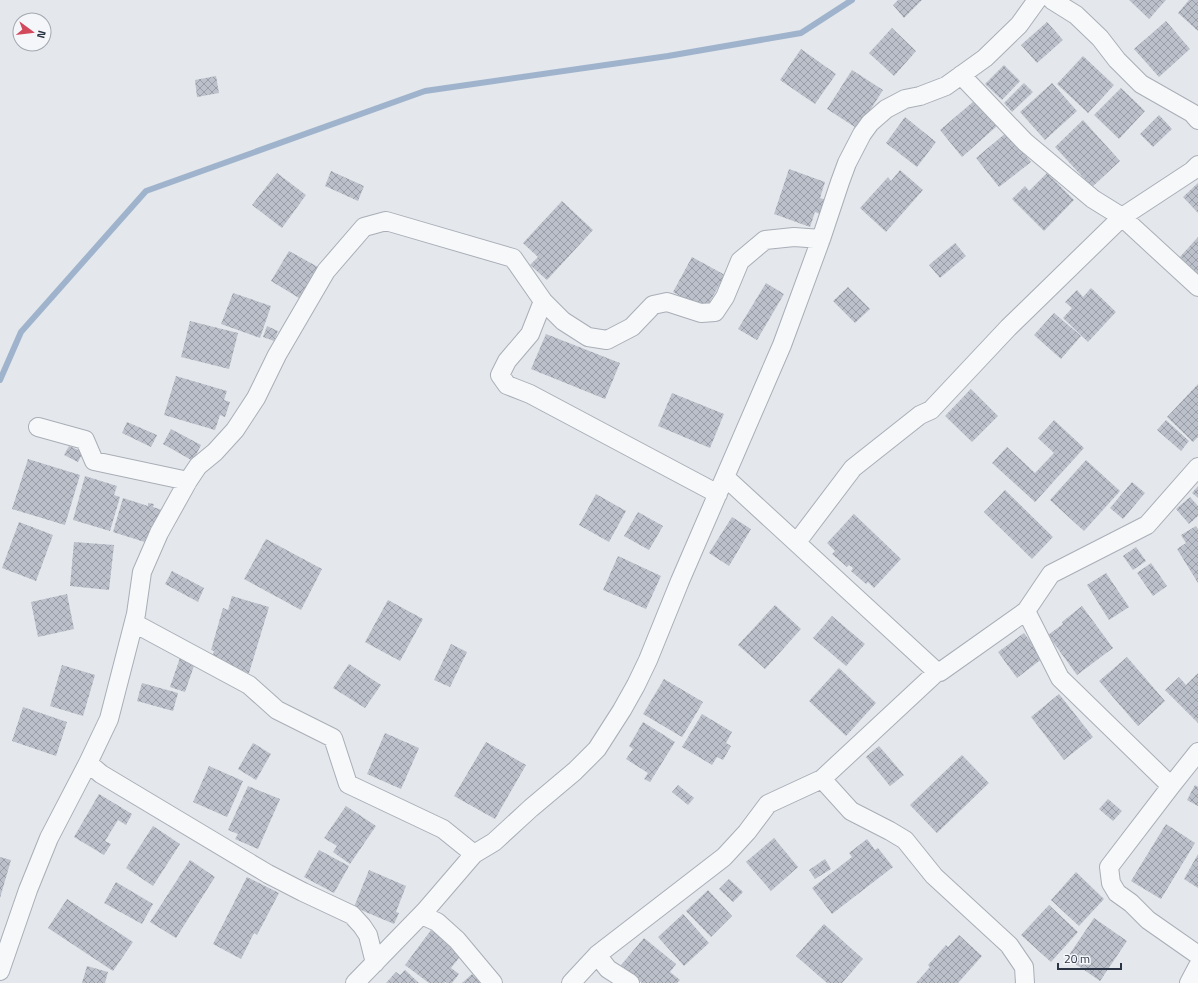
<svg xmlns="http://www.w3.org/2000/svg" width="1198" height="983" viewBox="0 0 1198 983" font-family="'Titillium Web',sans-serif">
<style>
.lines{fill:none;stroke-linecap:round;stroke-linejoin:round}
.stream{stroke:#9fb4cc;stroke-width:6}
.building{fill:url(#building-cross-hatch)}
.street-casing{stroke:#a9aeb7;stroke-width:20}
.street{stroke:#f7f8fa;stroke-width:18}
</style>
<defs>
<pattern id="building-cross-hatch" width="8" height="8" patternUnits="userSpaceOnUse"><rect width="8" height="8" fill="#bbc0ca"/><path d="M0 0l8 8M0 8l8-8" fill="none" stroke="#989da6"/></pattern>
</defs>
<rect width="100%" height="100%" fill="#e4e7ec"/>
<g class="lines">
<path class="stream" d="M0,380l21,-48 125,-141 279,-100 243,-35 133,-23 51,-33"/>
</g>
<path class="building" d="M898,0h24l-18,18 -11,-13z
M1129,0h37l-17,19z
M1189,0h9v31l-20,-18z
M1166,21l24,28 -31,28 -25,-28z
M1047,22l16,18 -26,23 -16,-18z
M892,28l24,23 -22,25 -25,-23z
M801,49l35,25 -21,30 -35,-24z
M1083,56l31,29 -26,28 -31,-29z
M1004,65l16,16 -18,19 -17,-16z
M852,70l31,20 -25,39 -31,-20z
M216,76l3,17 -22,4 -2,-17z
M1024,83l9,9 -21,20 -8,-9z
M1052,83l25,28 -32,29 -25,-28z
M1121,88l24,23 -26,28 -25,-24z
M974,101l23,25 -35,31 -22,-27z
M1159,115l13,14 -19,18 -13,-13z
M905,117l31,25 -19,25 -31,-24z
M1083,120l37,41 -28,26 -37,-40z
M1007,132l24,30 -32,25 -23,-29z
M789,169l36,13 -5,16 11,4 -5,14 -11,-4 -5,15 -36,-13z
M900,170l23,20 -37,42 -26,-24 28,-31 3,4z
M331,171l33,15 -6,15 -33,-15z
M277,173l29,22 -24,33 -30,-23z
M1047,173l27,27 -30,31 -32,-32 13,-13 4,5z
M1198,183v30l-15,-16z
M562,201l31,29 -46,50 -17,-15 8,-8 -15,-14z
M1198,237v39l-19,-18z
M955,243l11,13 -26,22 -11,-13z
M289,251l29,16 -19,31 -28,-17z
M692,257l33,18 -20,35 -32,-18z
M766,283l18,11 -27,46 -19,-11z
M848,287l22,22 -15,14 -22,-22z
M1091,288l25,24 -28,30 -25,-24 9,-10 -7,-6 12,-12 6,7z
M233,293l38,13 -11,32 -39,-14z
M1054,313l27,23 -20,23 -27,-24z
M190,321l48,12 -9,36 -48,-12z
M267,326l11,5 -4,10 -11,-4z
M546,334l74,29 -15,36 -74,-30z
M176,376l51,15 -3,9 6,2 -5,15 -5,-2 -5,15 -51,-15z
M1198,384v53l-5,5 -26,-25z
M971,389l27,27 -26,26 -27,-26z
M672,393l52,21 -14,34 -52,-22z
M1054,420l30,28 -49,54 -43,-39 15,-16 28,26 19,-20 -16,-15z
M1166,420l23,21 -8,10 -24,-21z
M127,422l30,13 -6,12 -29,-14z
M171,429l30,16 -8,16 -30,-17z
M69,446l14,6 -5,10 -14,-7z
M28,459l52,16 -15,50 -53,-16z
M1086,460l34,31 -36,40 -34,-31z
M85,476l32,10 -3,9 6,2 -10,34 -37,-11z
M1132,482l13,11 -22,26 -13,-11z
M1198,486v12l-6,-5z
M1005,490l48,47 -21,22 -48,-47z
M596,494l30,17 -17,31 -30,-17z
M1190,497l8,9v10l-9,8 -13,-15z
M123,498l25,8v-3l6,1 -1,3 9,3 -11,34 -38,-12z
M638,512l25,14 -14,24 -25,-14z
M854,514l47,45 -27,29 -6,-6 -2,2 -15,-13 2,-3 -4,-3 -2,2 -15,-13 3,-3 -8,-8z
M732,517l19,12 -22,37 -20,-13z
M19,522l34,13 -17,46 -34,-13z
M1196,526l2,3v54l-21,-34 9,-6 -5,-8z
M266,539l56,30 -21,41 -57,-31z
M74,542l40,3 -5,45 -39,-4z
M1136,547l10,14 -13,9 -10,-14z
M618,556l43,20 -15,33 -43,-19z
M1151,563l16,23 -14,10 -16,-23z
M172,571l32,17 -6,14 -33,-18z
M1106,573l23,34 -20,13 -22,-35z
M67,594l7,35 -36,8 -7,-35z
M232,596l37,11 -20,66 -38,-11 3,-11 -3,-1 12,-42 5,2z
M388,600l35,19 -23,42 -35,-19z
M775,605l26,24 -36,40 -27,-24z
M1082,606l31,42 -36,27 -29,-40 15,-11 -1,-2z
M832,616l33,28 -19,22 -33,-28z
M1024,633l19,25 -26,20 -19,-26z
M451,644l16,8 -17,35 -16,-7z
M181,655l15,5 -11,32 -15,-5z
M1127,657l38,44 -27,25 -39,-45z
M349,664l32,21 -16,23 -32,-20z
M62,665l33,10 -12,41 -33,-10z
M839,668l37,35 -30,33 -37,-35z
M1198,673v50l-33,-33 14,-13 7,8z
M664,679l39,23 -21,35 -39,-23z
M142,683l36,10 -5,18 -36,-10z
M1059,694l34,43 -29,23 -33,-43z
M23,707l44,15 -11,34 -44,-15z
M702,714l30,18 -6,11 5,3 -8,14 -6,-3 -5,8 -30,-18z
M643,722l32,20 -25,40 -6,-3 4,-6 -22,-14 7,-10 -4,-3z
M385,733l34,15 -18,41 -34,-15z
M486,742l40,23 -31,54 -41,-23z
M253,743l18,11 -15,26 -18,-11z
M879,746l25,29 -14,11 -24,-29z
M962,755l27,28 -52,50 -27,-28z
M209,766l34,15 -16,36 -34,-15z
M678,785l16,13 -6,7 -16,-13z
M1195,785l3,2v19l-11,-6z
M248,786l32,13 -22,50 -23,-10 3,-5 -10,-4z
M99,794l33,20 -6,11 -8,-5 -13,21 6,3 -7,11 -30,-18z
M1108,799l14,12 -9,10 -14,-12z
M346,806l30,20 -26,38 -17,-12 4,-6 -13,-8z
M1166,824l29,19 -34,56 -30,-18z
M153,826l27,18 -27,42 -27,-18z
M774,838l24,29 -27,24 -25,-29z
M867,839l8,11 3,-2 15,19 -61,47 -20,-26 40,-31 -3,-4z
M319,850l30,16 -15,27 -30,-16z
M1198,854v34l-14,-9z
M0,857l11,3 -11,38z
M825,859l6,10 -16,10 -6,-9z
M190,860l25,17 -39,61 -26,-16z
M369,870l37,16 -10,26 3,1 -5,11 -40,-17z
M1076,872l28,27 -25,27 -28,-26z
M247,877l32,16 -22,42 -3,-2 -13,26 -28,-15z
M729,879l14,13 -10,10 -14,-13z
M116,882l37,22 -11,20 -38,-21z
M708,890l24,26 -21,21 -25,-26z
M67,899l66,43 -20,29 -65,-43z
M1049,905l29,27 -27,30 -30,-27z
M683,914l26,29 -25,23 -26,-29z
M1094,918l33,23 -27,40 -33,-23z
M824,924l39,35 -21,24h-15l-31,-27z
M431,930l31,24 -11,14 8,6 -7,9h-5l-1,-1 -2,1h-15l-24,-18z
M959,935l23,21 -24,27h-42l14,-16 -2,-2 18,-20 2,2z
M644,938l32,26 -6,8 10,8 -3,3h-35l-21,-18z
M87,966l21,6 -3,11h-23z
M405,970l14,13h-33l10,-11 4,3z
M472,974l9,9h-19z"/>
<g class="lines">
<g class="street-casing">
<path id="street" d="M1052,0l24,15 24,23 17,22 24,24 51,29 6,7
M961,75l64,67 68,57 29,18 76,70
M543,301l-13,33 -23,27 -7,14 7,10 23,9 188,100
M38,427l47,13 9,21 94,20
M725,477l212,195
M797,542l56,-74 67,-53 11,-5 77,-82 114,-111 70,-46 6,-6
M1026,611l34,67 111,108
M134,623l115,62 28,25 56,28 15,46 95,45 31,25 -49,57 -70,72
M1198,752l-27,34 -62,81 2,16 6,10 14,10 17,17 50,35
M88,763l13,11 167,100 35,18 49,23 10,11 6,9 7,28
M822,779l29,32 39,20 15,9 29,36 75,69 15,22 1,16
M474,854l20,-12 37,-34 44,-37 22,-22 25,-39 14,-25 12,-25 32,-79 102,-236 39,-106 19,-57 7,-19 15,-29 8,-11 16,-14 19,-10 15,-3 26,-10 39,-28 34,-33 18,-25
M425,911l1,6 11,5 20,18 36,43
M597,955l11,14 22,14
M0,971l28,-81 21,-52 39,-75 21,-44 27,-105 6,-42 17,-39 29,-52 10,-15 17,-14 20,-22 21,-32 21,-43 49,-84 38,-44 22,-6 127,37 30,43 20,20 25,16 19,3 25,-13 21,-22 14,-3 34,11 14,-1 10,-15 15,-36 25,-21 29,-3 27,2
M571,983l26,-28 127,-98 23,-25 21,-28 54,-25 115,-107h3l86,-61 25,-37 96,-49 51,-58
M1189,983l9,-17"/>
</g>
<use href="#street" class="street"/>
</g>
<g transform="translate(32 32) rotate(105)"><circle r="19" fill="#f4f6f9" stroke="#a4a8b1"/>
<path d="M0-3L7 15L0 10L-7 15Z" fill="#d1495b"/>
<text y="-6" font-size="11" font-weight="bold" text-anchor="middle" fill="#2b3445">N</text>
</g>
<path d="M1058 963v6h63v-6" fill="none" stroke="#2b3445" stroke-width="2"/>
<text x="1064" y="963" font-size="12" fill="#2b3445" stroke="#f4f6f9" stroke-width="3" paint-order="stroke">20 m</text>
</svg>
